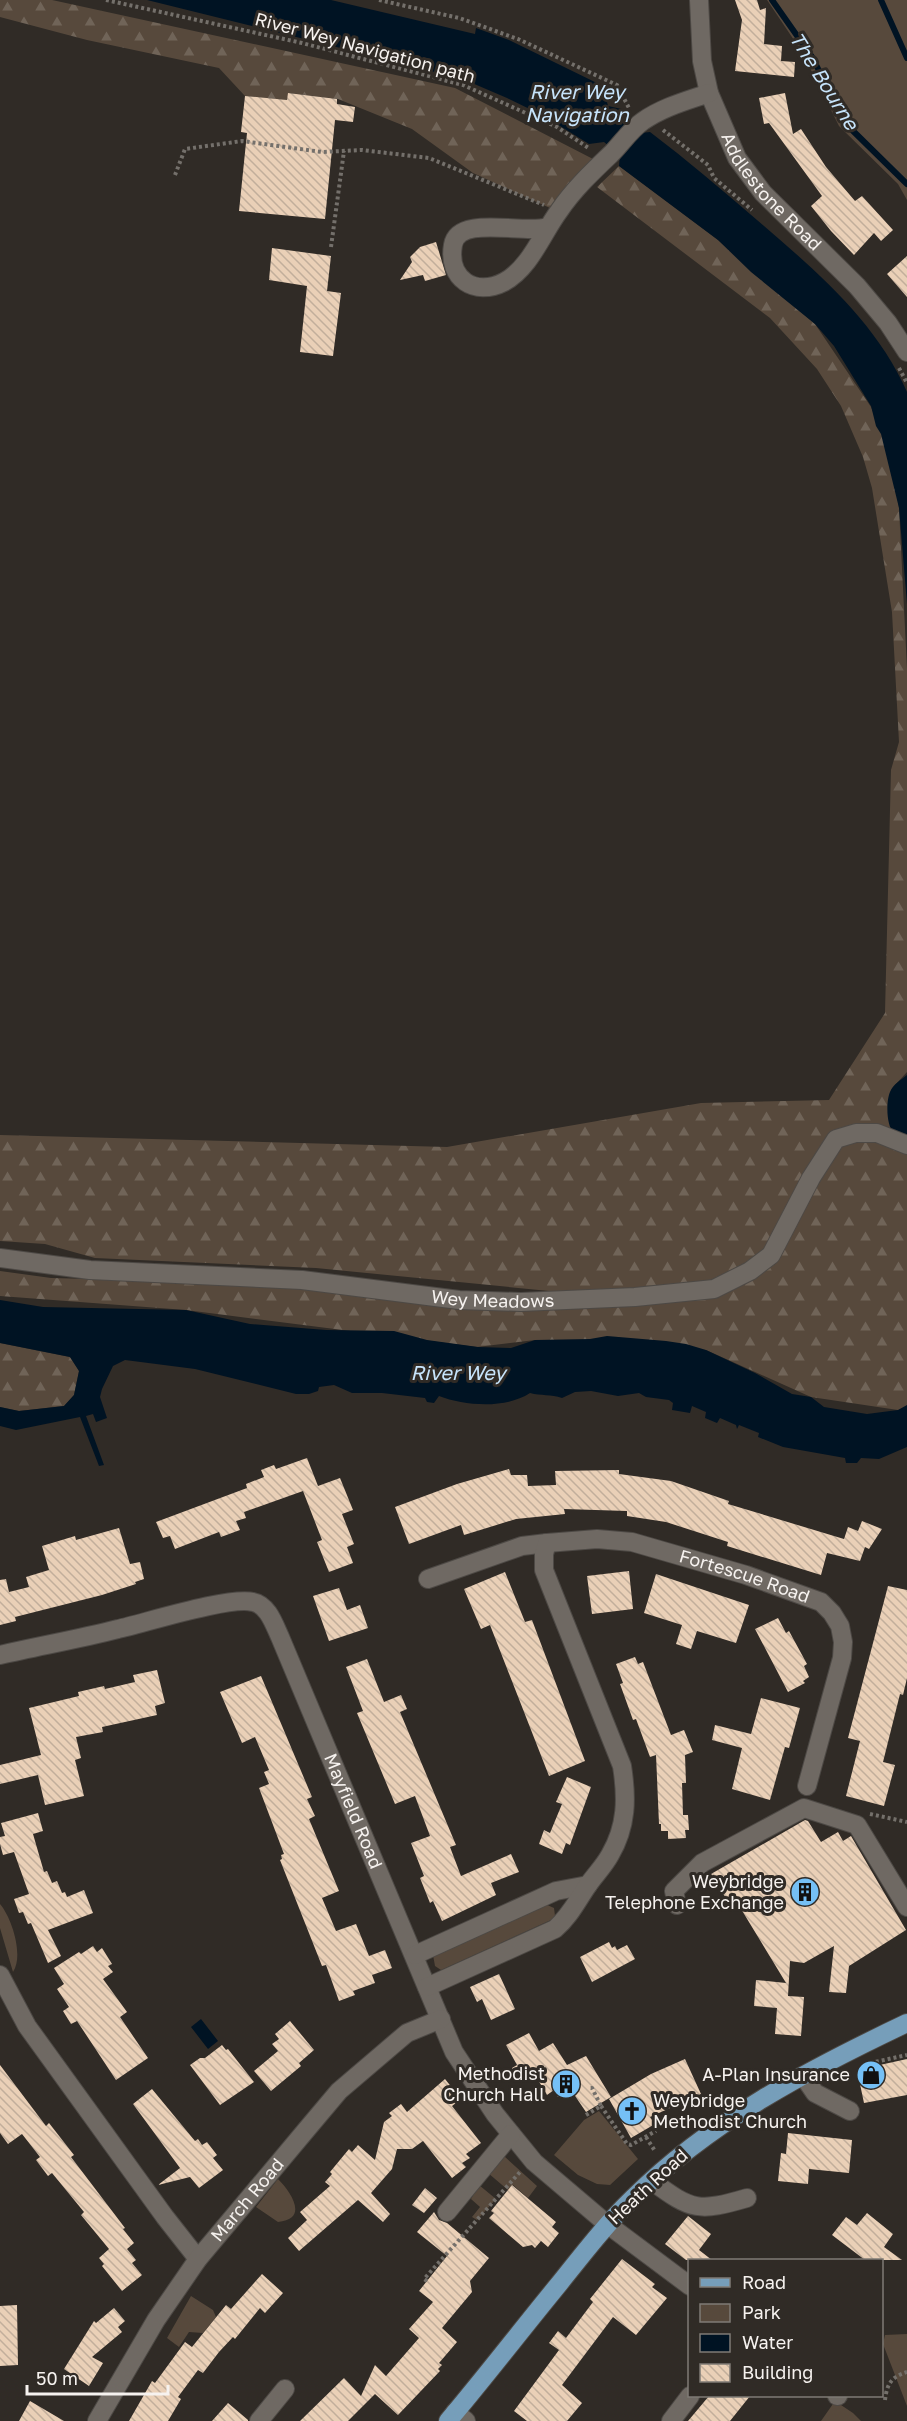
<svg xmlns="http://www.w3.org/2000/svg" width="907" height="2421" viewBox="0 0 907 2421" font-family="'Golos Text',sans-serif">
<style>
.green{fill:#57493c}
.forest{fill:url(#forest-firs)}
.water{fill:#001323}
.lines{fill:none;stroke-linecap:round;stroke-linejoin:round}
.stream{stroke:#001323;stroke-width:6}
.building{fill:url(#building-back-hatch)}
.minor-casing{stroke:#4d4945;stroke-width:20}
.major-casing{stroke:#4d4945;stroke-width:20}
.path{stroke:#74706b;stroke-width:4;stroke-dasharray:3 3;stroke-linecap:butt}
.minor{stroke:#6f6963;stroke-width:18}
.major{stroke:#769eba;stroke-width:18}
.labels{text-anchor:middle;stroke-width:6;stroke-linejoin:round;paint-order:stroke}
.street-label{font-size:18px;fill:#f6f2ef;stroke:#302b26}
.poi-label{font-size:18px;fill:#f6f2ef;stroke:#302b26;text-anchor:end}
.water-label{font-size:20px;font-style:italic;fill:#c7e4fb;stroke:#302b26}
</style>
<defs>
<pattern id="forest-firs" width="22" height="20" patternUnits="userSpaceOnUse" patternTransform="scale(1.5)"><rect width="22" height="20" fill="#57493c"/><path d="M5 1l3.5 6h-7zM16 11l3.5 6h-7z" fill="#706458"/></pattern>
<pattern id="building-back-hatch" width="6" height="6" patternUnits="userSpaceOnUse" patternTransform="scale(1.5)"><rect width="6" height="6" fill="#ead0b7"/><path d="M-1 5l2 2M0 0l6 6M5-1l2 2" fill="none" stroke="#c2ae9b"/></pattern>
</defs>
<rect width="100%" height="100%" fill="#302b26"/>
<path class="green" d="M767,0h140v200l-9,-16 -59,-58 -37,-74z
M0,1904c12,14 24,52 13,68l-13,-44z
M545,1904l9,4 1,8 -4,4 -110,50 -6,-4 -2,-11z
M599,2111l39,48 -28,26 -13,-1 -19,-9 -24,-20 30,-35z
M504,2156l33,30 -9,12 -15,-13 -5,5 -20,-17z
M278,2179c12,12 32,40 0,43l-22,-15z
M479,2185l17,14 -19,21 -5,-3 8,-10 -9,-8z
M191,2296l22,14 3,7 -13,16 -14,-1 -10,15 -12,-9z
M907,2334v72l-24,-62 2,-9z
M835,2401l18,12 8,8h-40z"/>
<path class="forest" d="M0,0h52l403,88 138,71 -43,49 -77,-35 -61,-44 -74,-30 -49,-6 -2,7 -42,-4 -26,-28 -132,-28 -87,-23z
M619,166l99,74 97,84 56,83 19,46 9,55 8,161v403l-12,13 12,26v296l-9,3 -87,-13 -105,-47 -171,-10 -58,7 -291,-37 -186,-14v-25l51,7 235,6 386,19 -356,-35 -221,-10 -50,-14 -45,-3v-106l447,12 254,-44 128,-3 56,-87 6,-243 8,-28 -7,-130 -20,-124 -9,-31 -22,-51 -24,-37 -47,-51 -173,-131z
M0,1343l70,14 9,14 -5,24 -10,11 -45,5 -19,-4z"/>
<path class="water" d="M147,0h184l144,34 1,-6 33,12 94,46 5,20 18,4v12l15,11 9,-1c37,28 72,58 107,88 57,49 119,101 150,172v212l-8,-96 -18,-74 -5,-8 -5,-20 -37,-60 -19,-22 -64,-52 -33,-32 -99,-74 1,-11 -16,-13 -15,2 -45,-28 -37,-18 -35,-15 -51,-15z
M907,1075v64c-4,-2 -10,-3 -13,-6 -8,-7 -8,-32 -4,-41 3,-8 11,-12 17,-17z
M0,1300l43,7 143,3 64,14 76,6 68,1 33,9 51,7 33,1 24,-8 55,-1 17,-3 59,5 20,3 20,6 49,23 37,21 19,3 13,10 43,7 31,-4 9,-5v42l-28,12 -18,-1 -4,5h-11l-1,-5 -62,-11 -25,-10 1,-4 -20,-8 -2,4 -1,-4 -16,-7 -3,5 -12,-5 1,-6 -14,-6 -2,7 -18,-3 1,-7 -4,-3 -23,-3 -7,-4 -21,3 -27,-5 -16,1 -13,6c-11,-4 -21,-2 -32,-5 -24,16 -65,13 -91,3l-5,7 -7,-1 -2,-4 -43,-5h-30l-18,-8 -15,2 -1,4 -9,3h-13l-101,-25 -70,-9 -12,6 -11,23 -2,8 7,21 -11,4 -3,-8 -7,2 18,49 -5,1 -19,-49 -64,13 -16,-4v-19l19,4 45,-5 10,-11 5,-24 -9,-14 -70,-14z
M201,2019l17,22 -10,8 -17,-22z"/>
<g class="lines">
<path class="stream" d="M772,0l40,57 35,68 60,59
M881,0l26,58"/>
</g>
<path class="building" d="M735,0h22l3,10 6,-2 -2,36 18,2 -1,15 14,1 -1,15 -59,-6 7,-51z
M288,93l49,6v5l18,3 -2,15 -18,-2 -10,99 -86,-8 8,-78 -6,-1 4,-36 42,4z
M785,93l8,41 8,-5 25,38 29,34 7,-5 31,34 -12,11 -7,-8 -20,22 -23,-24 -20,-25 11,-10 -53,-73 -5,1 -5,-26z
M436,242l10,33 -21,6 -2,-6 -23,5 12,-18 -2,-5 10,-10z
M272,248l59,8 -4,35 14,2 -8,63 -33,-4 7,-66 -38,-6z
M907,256v41l-20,-23z
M307,1458l11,28 22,-8 13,32 -11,4 12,30 -7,3 6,16 -24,9 -12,-30 5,-2 -19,-49 -59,21 2,6 -10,3 4,9 -19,7 -2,-5 -44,17 -5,-13 -7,2 -7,-16 91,-34 -1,-4 18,-7 -3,-7 13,-5 2,4z
M509,1469l2,6h16l1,11 28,-1 -1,-14 64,-1v4l52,7 58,20 -1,3 116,35 4,-12 10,4 4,-10 20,8 -13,20 -4,-2 -5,14 -33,-8 -6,22 -94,-29 1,-4 -62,-20 -39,-6v-5l-63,-2 1,5 -49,5 -52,16 -3,-10 -52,19 -14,-37 62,-23z
M119,1528l11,36 10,-2 4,17 -9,3 1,2 -34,11 -87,22 1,4 -16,4v-45l6,-1 3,13 20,-5 -3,-10 23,-7 -7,-24 33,-10 1,4z
M629,1571l4,38 -41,5 -5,-38z
M505,1572l20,50 7,-2 53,141 -36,15 -59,-151 -9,4 -17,-40z
M656,1574l93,31 -13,38 -39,-12 -6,18 -15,-5 6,-19 -38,-12z
M888,1586l19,4v88l-4,17 -3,-1 -17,68 12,3 -11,41 -38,-10 14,-55 -12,-3z
M339,1588l8,22 13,-5 8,23 -39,13 -16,-45z
M778,1618l8,15 3,-2 18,33 -3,2 5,11 -6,4 2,2 -17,9 -33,-63z
M635,1657l3,7 5,-2 28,73 13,-5 9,22 -8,3 1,28h-4l1,32h5l1,15h-4l1,8 -18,1v-8h-7v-7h-2l-3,-69 -6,2 -14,-38 -3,1 -13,-36 3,-1 -7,-19z
M367,1659l17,43 17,-7 6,14 -7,3 56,133 -6,2 11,29 50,-22 8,18 -28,11 5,12 -54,26 -9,-20 -3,2 -10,-25 4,-2 -13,-33 19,-7 -15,-40 -20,8 -38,-91 6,-2 -17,-44z
M157,1670l8,33 -10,3 2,9 -55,12 1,5 -27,5 5,21 -6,2 9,36 -39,9 -7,-30 -38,9v-19l41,-10 -12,-47 50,-12 -1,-4 26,-6 1,3 30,-7 -2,-7z
M261,1676l51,121 -5,2 8,17 -6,3 30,72 -17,7 14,33 20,-7 13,32 16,-6 7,18 -20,7 3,8 -22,8 2,4 -16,6 -13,-36 -4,1 -42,-106 2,-1 -1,-4 3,-1 -25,-66 10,-4 -5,-12 5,-2 -14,-33 -13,6 -22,-51z
M761,1698l39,10 -11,40 -4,-1 -15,53 -38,-11 10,-41 -30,-8 3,-15 36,9z
M567,1777l24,10 -21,58 -4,-2 -4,11 -23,-10 5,-14 6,3 12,-29 -6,-2z
M38,1813l5,18 -10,3 11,38 3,-1 5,12 5,-2 5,12 3,-1 2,5 17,-7 9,23 -45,17 13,26 -13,7 -17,-40 -3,1 -5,-12 -4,1 -5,-14 15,-5 -15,-42 -11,3 -3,-11v-7l5,-1 -4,-13z
M805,1820l3,1 13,21 17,-10 5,9 8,-5 55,94 -57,36 -3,27 -17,-1 5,-46 -30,17 -14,-2 -2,35 16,1 -3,39 -26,-2 2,-26 -23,-2 2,-26 30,3 -48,-79 -6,4 -21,-34z
M609,1942l3,6 3,-2 2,4 10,-5 8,14 -43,23 -12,-25z
M93,1946l4,6 5,-4 10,16 -4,2 5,6 -10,7 24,33 -7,5 28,41 -32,22 -39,-59 -6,3 -8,-13 6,-4 -12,-18 7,-5 -10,-16 25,-16 2,2z
M499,1974l16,35 -24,11 -9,-21 -5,3 -7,-15z
M290,2021l24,29 -15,13 2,3 -30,25 -17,-20 24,-20 -6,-7 7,-5 -4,-5z
M529,2033l10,18 14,-8 14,22 19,-9 25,41 -25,15 -15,-22 -13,7 -4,-7 -7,5 -13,-22 -15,8 -7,-13 5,-3 -11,-20z
M222,2045l4,5 2,-1 26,33 -34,23 -30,-40 10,-7h5z
M685,2059l16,35 -51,23 5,7 -24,14 -22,-39 42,-25z
M907,2059v36l-43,8 -7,-33z
M0,2065l46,61 3,-3 25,32 -3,2 54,71 -2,1 11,14 -7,6 9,11 -4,3 10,12 -20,16 -20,-25 2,-2 -5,-6 10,-9 -28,-34 3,-3 -32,-39 -4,3 -12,-16 4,-3 -18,-23 -14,10 -8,-11z
M445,2079l16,20 -9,7 29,37 -15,11 4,4 -8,5 4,4 -14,11 -29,-37 -11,8h-15l-5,20 -21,24 19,21 -7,8 -25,-22 -59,51 -11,-13 19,-18 -7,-8 30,-26 -5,-4 7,-8 -2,-2 19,-23 3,3 6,-7 17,15 9,-38 8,-6 -3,-3 12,-9 6,8z
M152,2089l43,52 3,-2 4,6 5,-3 10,13 -4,3 10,12 -24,18 -9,-11 -32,8 22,-17 -47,-64z
M788,2133l64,7 -3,33 -40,-4 -1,15 -30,-3 3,-28 5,1z
M512,2185l44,37 -4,5 7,6 -11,14 -7,-6 -6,7 -3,-3 -9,2 -34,-29 5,-5 -3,-2z
M425,2188l12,10 -13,15 -12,-8z
M434,2212l5,8 8,3 42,35 -19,23 2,11 -30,36 15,14 -18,21 3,2 -4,4 2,2 -42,44 -23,-21 -27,27h-48l44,-43 17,18 14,-31 11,11 33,-38 -10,-9 24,-27 -14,-11 28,-35 -30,-24z
M867,2213l26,21 -9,13 18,13h-37l-33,-25 14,-18 11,8z
M688,2216l23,18 -12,16 13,10h-26l-21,-16z
M622,2259l33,25 -3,3 15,11 -31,37 -23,-18 -51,68 20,18 -15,18h-40l-13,-10 45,-61 -10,-7 9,-12 8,7 27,-36 -3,-3z
M262,2274l21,19 -18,20 -5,-5 -25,31 -2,-2 -14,15 -16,21 -5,-3 -20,27 3,2 -13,22h-39l23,-40 3,2 30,-41 7,5 34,-42 5,4z
M17,2305l1,60 -18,1v-60z
M114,2308l11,13 -7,6 4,5 -30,25 11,6 -14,23 -25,-17 30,-48 2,2z
M709,2396h41l-20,25h-42z
M30,2401l34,20h-45z
M228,2403l20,17v1h-36z"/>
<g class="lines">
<g class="minor-casing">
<g id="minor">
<path id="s1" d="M699,0l3,61 7,32 28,65 26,35 94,93 31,37 19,29"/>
<path d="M548,227c-23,8 -90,-13 -95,18 -6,34 22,52 51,37 26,-14 38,-48 55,-71 15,-22 33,-39 52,-57 10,-10 20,-25 32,-33 20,-14 43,-20 66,-28"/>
<path id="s2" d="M0,1258l90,12 212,10 157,20 62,2 114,-5 79,-8 36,-18 21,-16 40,-77 25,-39 20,-6h21l30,12"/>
<path d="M428,1579l94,-33 25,-3"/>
<path id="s3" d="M0,1655c39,-9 79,-16 118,-26 27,-6 112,-33 135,-27 15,3 21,22 27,35l174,415 41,62 39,48 73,62 83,62"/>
<path d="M677,1905l-3,-14 28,-28 102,-55 53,17 50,82"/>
<path d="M415,1955l141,-64 32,-6"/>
<path d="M0,1975l27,51 138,191 33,42"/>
<path id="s4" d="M427,1987l128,-58c15,-13 22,-28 33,-44 7,-10 16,-19 22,-30 17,-29 17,-57 12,-89l-78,-196v-16l3,-11 50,-4 35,3 114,33 75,27 11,11 8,13 3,16 -1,16 -35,128"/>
<path d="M804,2077l11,16 35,18"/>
<path d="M652,2181c40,30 47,31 95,17"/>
<path d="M447,2212l64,-78"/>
<path d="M837,2396h1"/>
<path d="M455,2412l11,9"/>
<path id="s5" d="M97,2421l59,-101 42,-61 109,-130 32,-38 68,-58 34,-14"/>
<path d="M259,2421l26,-32"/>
<path d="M671,2421l19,-25"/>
</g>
</g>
<g class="major-casing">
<path id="major" d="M448,2421c38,-45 74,-92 111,-137 24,-30 47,-60 74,-86 77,-77 177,-129 274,-175"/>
</g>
<path class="path" d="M106,0l196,43 161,42 94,42 33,22
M379,0l80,18 59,21 99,46 13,25
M663,130l45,35 6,13 38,32
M175,175l10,-26 57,-8 80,11 40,-2 67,8 115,47
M331,247l13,-96
M899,368l8,15
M870,1814l37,8
M870,2063l37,-8
M601,2106l26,38 4,1 25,-14
M586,2115l15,-9 -9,-18h-3
M646,2137l9,14
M427,2281l-3,-2 96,-107
M885,2400c2,-16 6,-23 22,-28"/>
<use href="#minor" class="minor"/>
<use href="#major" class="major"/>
</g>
<defs>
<g id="building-disc" transform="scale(1.5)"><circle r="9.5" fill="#75c0f6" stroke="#302b26"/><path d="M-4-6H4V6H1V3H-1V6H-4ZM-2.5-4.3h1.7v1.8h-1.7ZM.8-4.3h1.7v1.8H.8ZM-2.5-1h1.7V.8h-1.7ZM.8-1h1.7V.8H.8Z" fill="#111"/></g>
<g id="shop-disc" transform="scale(1.5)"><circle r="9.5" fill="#75c0f6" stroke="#302b26"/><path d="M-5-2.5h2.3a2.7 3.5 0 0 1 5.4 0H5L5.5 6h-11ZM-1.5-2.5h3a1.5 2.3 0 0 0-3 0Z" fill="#111"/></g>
<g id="church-disc" transform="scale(1.5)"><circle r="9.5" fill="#75c0f6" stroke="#302b26"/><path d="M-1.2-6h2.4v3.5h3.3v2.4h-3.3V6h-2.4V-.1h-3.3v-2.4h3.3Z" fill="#111"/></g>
</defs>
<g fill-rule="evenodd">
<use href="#building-disc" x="805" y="1892"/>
<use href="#shop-disc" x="871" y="2075"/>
<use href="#building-disc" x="566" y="2084"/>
<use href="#church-disc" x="632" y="2111"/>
</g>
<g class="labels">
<g class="street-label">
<text transform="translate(365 48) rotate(15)" y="6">River Wey Navigation path</text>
<text dy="6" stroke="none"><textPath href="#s1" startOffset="212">Addlestone Road</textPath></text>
<text dy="6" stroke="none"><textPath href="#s2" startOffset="495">Wey Meadows</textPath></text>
<text dy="6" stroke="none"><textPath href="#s4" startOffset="766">Fortescue Road</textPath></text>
<text dy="6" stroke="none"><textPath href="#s3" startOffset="494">Mayfield Road</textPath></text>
<text transform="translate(648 2187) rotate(-43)" y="6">Heath Road</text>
<text dy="6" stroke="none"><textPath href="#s5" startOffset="268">March Road</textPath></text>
</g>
<g class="poi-label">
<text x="784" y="1888">Weybridge<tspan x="784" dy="21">Telephone Exchange</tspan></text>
<text x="545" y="2080">Methodist<tspan x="545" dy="21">Church Hall</tspan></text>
<text x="850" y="2081">A-Plan Insurance</text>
<text x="653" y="2107" text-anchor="start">Weybridge<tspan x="653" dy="21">Methodist Church</tspan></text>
</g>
<g class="water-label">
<text transform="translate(824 81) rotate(58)" y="7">The Bourne</text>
<text x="577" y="99">River Wey<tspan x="577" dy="23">Navigation</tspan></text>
<text x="458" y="1380">River Wey</text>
</g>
</g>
<rect x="688" y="2259" width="195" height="138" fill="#302b26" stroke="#7f7b76" stroke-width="1.5"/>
<rect x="700" y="2278" width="30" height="9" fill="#769eba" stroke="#7f7b76" stroke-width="1.5"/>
<text x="742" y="2289" font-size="18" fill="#f6f2ef">Road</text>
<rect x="700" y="2304" width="30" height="18" fill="#57493c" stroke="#7f7b76" stroke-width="1.5"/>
<text x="742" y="2319" font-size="18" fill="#f6f2ef">Park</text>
<rect x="700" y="2334" width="30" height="18" fill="#001323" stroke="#7f7b76" stroke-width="1.5"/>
<text x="742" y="2349" font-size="18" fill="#f6f2ef">Water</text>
<rect x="700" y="2364" width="30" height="18" fill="url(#building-back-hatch)" stroke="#7f7b76" stroke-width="1.5"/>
<text x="742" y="2379" font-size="18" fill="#f6f2ef">Building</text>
<path d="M27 2385v9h141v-9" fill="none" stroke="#f6f2ef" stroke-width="3"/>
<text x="36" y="2385" font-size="18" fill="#f6f2ef" stroke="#302b26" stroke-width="4.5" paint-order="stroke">50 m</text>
</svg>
